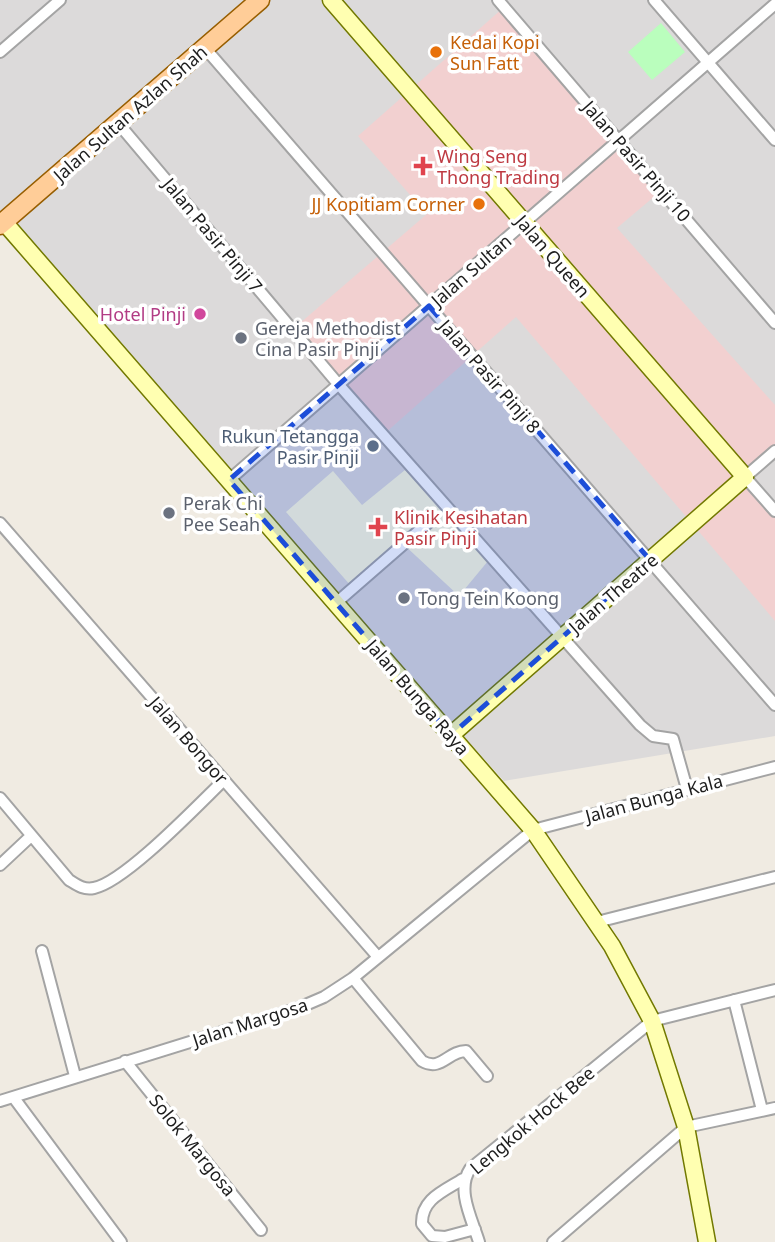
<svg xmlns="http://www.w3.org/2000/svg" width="775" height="1242" font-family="'Noto Sans',sans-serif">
  <rect width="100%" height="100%" fill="#f0ebe2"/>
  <path fill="#dcdada" d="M 0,0 L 775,0 L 775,736 L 504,781 L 0,221 Z"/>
  <path fill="#f2d0d0" d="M 503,8 L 662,190 L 617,228 L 775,405 L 775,451 L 743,477 L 775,513 L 775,621 L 516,317 L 383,435 L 292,330 L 427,214 L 358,136 Z"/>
  <path fill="#fffddc" d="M 405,470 L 488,561 L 459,596 L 402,543 L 351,586 L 286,512 L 333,471 L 362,505 Z"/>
  <path fill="#bafebd" d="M 661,23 L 685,52 L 652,80 L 628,52 Z"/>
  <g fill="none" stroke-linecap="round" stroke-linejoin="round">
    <g stroke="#a4a4a4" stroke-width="14">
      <path id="minor" d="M 498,0 L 775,323
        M 654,0 L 775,140
        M 205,48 L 775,705
        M 0,52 L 60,0
        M 118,123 L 339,385 L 640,725 L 653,736 L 673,739 L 687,789
        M 775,451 L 745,477 L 775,511
        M 229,480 L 775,4
        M 0,523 L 378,957
        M 336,603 L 429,522
        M 0,798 L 69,880 C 77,885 83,890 94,888 C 125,882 198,805 224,780
        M 0,865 L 31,836
        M 597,922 L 775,877
        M 42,951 L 75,1076
        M 353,978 L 422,1061 C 441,1072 448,1051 466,1051 L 487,1076
        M 734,1000 L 762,1110
        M 125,1061 L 261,1230
        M 14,1098 L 121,1242
        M 0,1101 L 296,1009 L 324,997 L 353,978 L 533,830 L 775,767
        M 463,1179 C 444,1191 421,1199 422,1224 L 432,1236 L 445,1237 L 475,1229
        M 479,1242 C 472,1219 456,1190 470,1169 L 652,1021 L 775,990
        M 553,1242 L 686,1127 L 775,1108"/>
    </g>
    <g stroke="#727900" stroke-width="19">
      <path id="secondary" d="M 331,0 L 745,477 L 451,735
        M 4,222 L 533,830 L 612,946 L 652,1021 L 686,1127 L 707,1242"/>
    </g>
    <g stroke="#975e00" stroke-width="21">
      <path id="primary" d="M 0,225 L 260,0"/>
    </g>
    <use href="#minor" stroke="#fff" stroke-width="10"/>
    <use href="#secondary" stroke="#ffffb1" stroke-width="16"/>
    <use href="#primary" stroke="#ffcd98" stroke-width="18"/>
  </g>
  <path fill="#1d4ed8" fill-opacity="0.2" stroke="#1d4ed8" stroke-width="5" stroke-dasharray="14 9" stroke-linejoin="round" d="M 429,306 L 650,560 L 451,735 L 229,480 Z"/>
  <g fill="#e8710a" stroke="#fff" stroke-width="2.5">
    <circle cx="436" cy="52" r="7"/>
    <circle cx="479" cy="204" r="7"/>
  </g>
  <g fill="#e0444e" stroke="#fff" stroke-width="2.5">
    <path d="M419.5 155.5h7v7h7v7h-7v7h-7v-7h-7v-7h7z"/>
    <path d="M374.5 516.5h7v7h7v7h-7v7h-7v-7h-7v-7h7z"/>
  </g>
  <circle fill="#d1479c" stroke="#fff" stroke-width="2.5" cx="200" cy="314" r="7"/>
  <g fill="#6b7280" stroke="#fff" stroke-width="2.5">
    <circle cx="241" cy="338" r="7"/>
    <circle cx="169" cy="513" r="7"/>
    <circle cx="404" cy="598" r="7"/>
  </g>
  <circle fill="#5c6f8a" stroke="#fff" stroke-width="2.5" cx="373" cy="446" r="7"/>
  <g text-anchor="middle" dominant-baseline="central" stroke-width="7" stroke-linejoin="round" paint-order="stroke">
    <g font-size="18" fill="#c56008" stroke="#fff" text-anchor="start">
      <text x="450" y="42">Kedai Kopi<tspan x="450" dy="21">Sun Fatt</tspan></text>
      <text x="465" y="204" text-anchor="end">JJ Kopitiam Corner</text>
    </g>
    <g font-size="18" fill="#1d1d1d" stroke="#fff">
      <text transform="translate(130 113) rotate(-41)">Jalan Sultan Azlan Shah</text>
      <text transform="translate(637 161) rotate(49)">Jalan Pasir Pinji 10</text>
      <text transform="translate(213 235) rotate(50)">Jalan Pasir Pinji 7</text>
      <text transform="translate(553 256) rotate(49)">Jalan Queen</text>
      <text transform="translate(471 270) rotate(-41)">Jalan Sultan</text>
      <text transform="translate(490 376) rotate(49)">Jalan Pasir Pinji 8</text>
      <text transform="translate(613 593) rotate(-41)">Jalan Theatre</text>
      <text transform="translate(418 697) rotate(49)">Jalan Bunga Raya</text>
      <text transform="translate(189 740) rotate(49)">Jalan Bongor</text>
      <text transform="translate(654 798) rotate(-15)">Jalan Bunga Kala</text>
      <text transform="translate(250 1022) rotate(-18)">Jalan Margosa</text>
      <text transform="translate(532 1120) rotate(-40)">Lengkok Hock Bee</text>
      <text transform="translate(193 1145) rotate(51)">Solok Margosa</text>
    </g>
    <g font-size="18" fill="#be3a42" stroke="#fff" text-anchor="start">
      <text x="437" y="156">Wing Seng<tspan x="437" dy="21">Thong Trading</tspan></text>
      <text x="394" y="517">Klinik Kesihatan<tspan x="394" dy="21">Pasir Pinji</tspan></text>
    </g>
    <g font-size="18" fill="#b23c85" stroke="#fff" text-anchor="end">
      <text x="186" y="314">Hotel Pinji</text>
    </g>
    <g font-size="18" fill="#5b616d" stroke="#fff" text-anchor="start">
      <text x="255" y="328">Gereja Methodist<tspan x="255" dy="21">Cina Pasir Pinji</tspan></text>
      <text x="183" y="503">Perak Chi<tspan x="183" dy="21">Pee Seah</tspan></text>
      <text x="418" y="598">Tong Tein Koong</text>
    </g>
    <g font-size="18" fill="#4e5e75" stroke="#fff" text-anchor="end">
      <text x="359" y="436">Rukun Tetangga<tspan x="359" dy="21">Pasir Pinji</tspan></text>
    </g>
  </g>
</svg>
